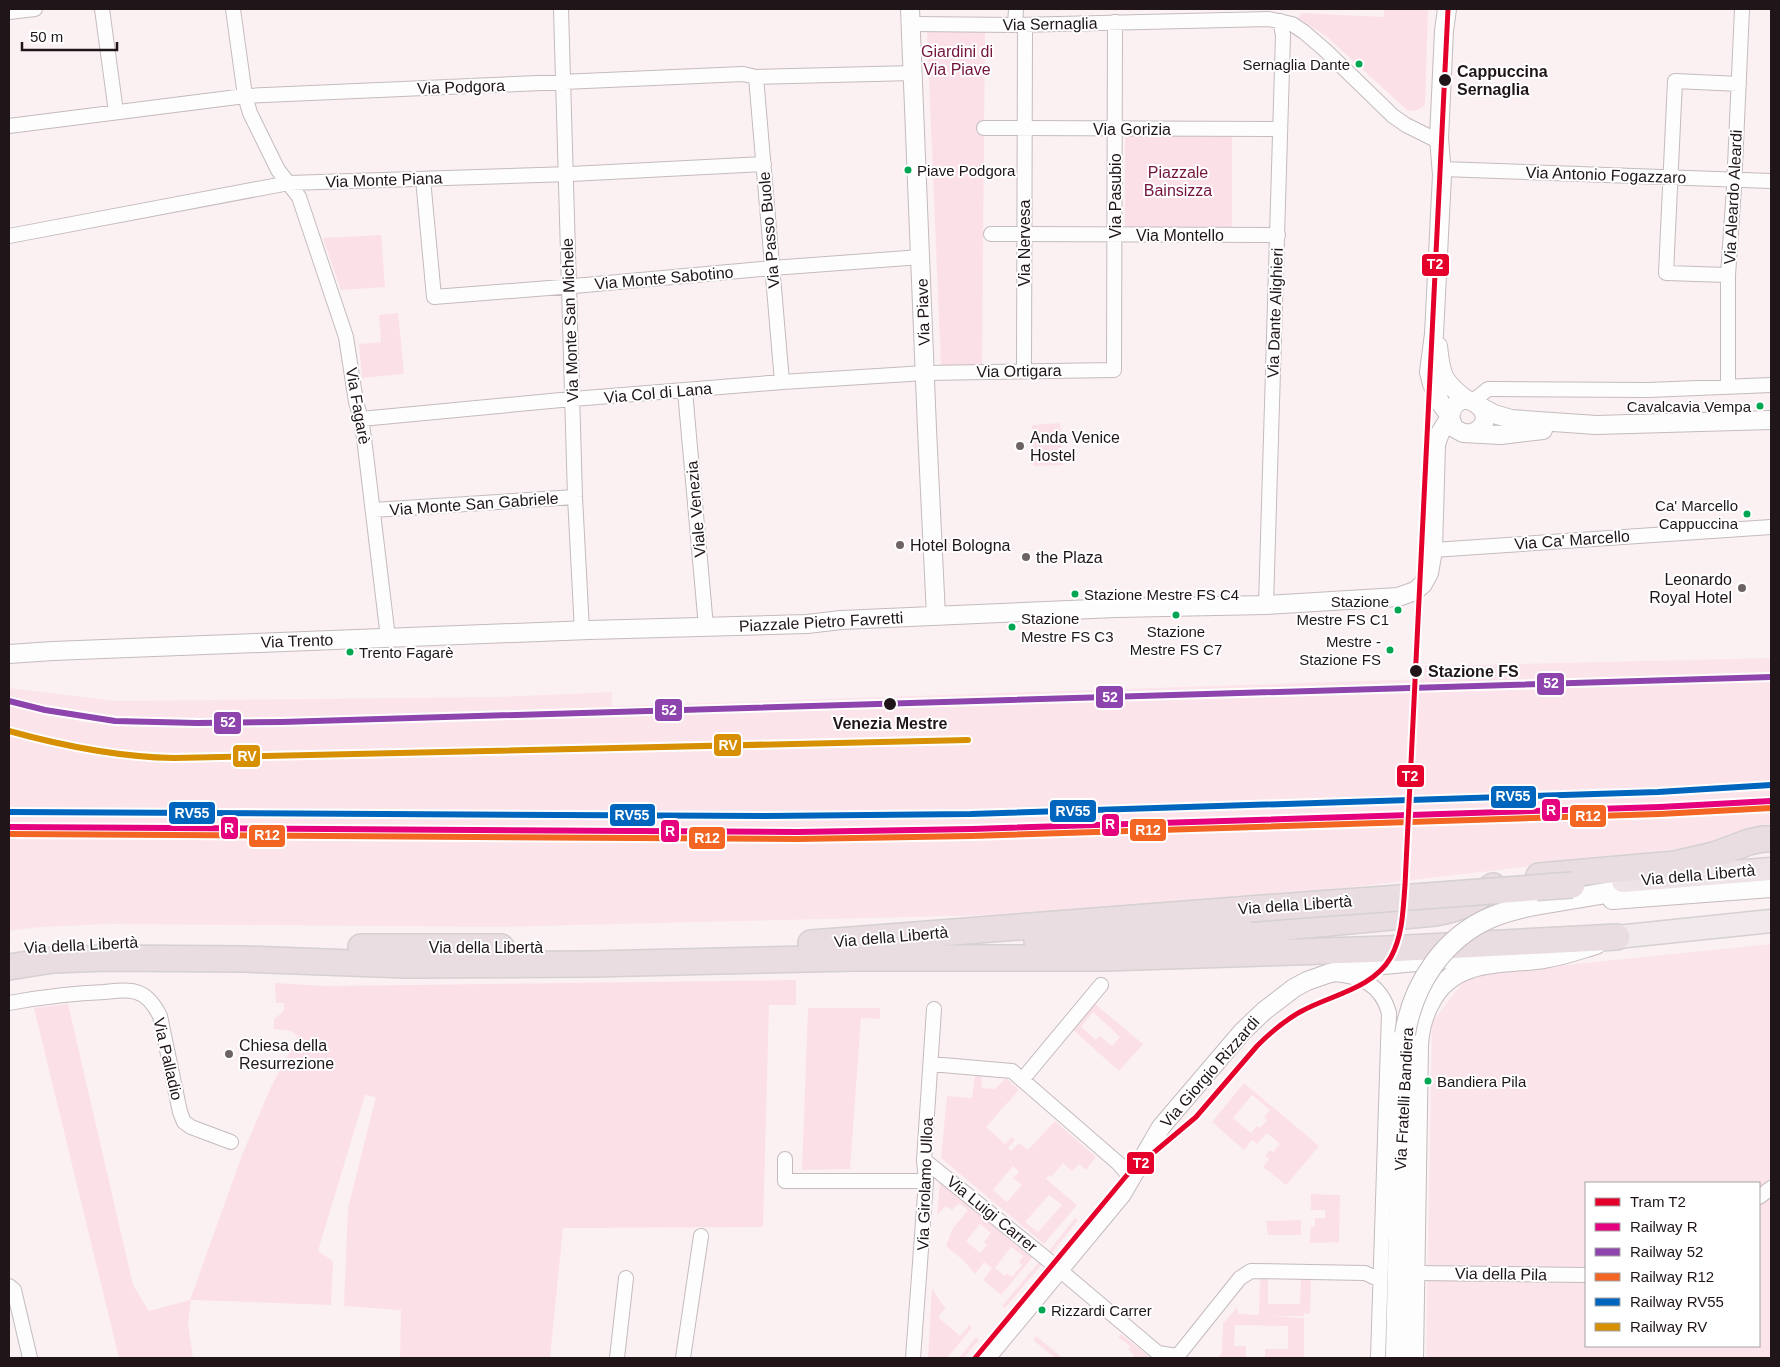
<svg xmlns="http://www.w3.org/2000/svg" width="1780" height="1367" font-family="Arial,sans-serif">
  <rect width="100%" height="100%" fill="#fbf1f3"/>
  <path fill="#fbe5eb" fill-rule="evenodd" d="M 1771,658 L 1771,838 L 1216,903 L 1076,913 L 499,927 L 109,924 L 41,927 L 9,931 L 9,688 L 116,701 L 497,697 L 612,692 L 612,706 L 1424,679 L 1425,666 Z
    M 1771,944 L 1771,1358 L 1426,1358 L 1432,1022 L 1469,975 ZM 1586,1183 L 1759,1183 L 1759,1346 L 1586,1346 Z"/>
  <path fill="#fce0e7" fill-rule="evenodd" d="M 1384,9 L 1428,9 L 1425,105 C 1420,110 1414,112 1407,110 L 1326,36 L 1298,18 L 1301,13 L 1384,17 Z
    M 985,30 L 982,364 L 941,366 L 927,31 Z
    M 1125,135 L 1232,135 L 1232,227 L 1125,227 Z
    M 381,235 L 385,287 L 341,290 L 323,238 Z
    M 398,313 L 404,374 L 362,378 L 359,344 L 381,342 L 379,315 Z
    M 1060,423 L 1063,465 L 1033,466 L 1032,425 Z
    M 796,980 L 796,1005 L 769,1005 L 763,1227 L 563,1228 L 550,1358 L 400,1358 L 401,1310 L 344,1306 L 348,1208 L 376,1097 L 365,1095 L 318,1251 L 333,1261 L 331,1305 L 191,1300 L 188,1323 L 193,1358 L 119,1358 L 34,1008 L 68,1004 L 133,1285 L 149,1311 L 190,1300 L 242,1155 L 271,1087 L 298,1036 L 291,1031 L 274,1029 L 274,1019 L 284,1011 L 284,1003 L 276,1003 L 275,983 L 324,986 Z
    M 1095,1004 L 1143,1044 L 1119,1071 L 1073,1030 ZM 1093,1012 L 1120,1037 L 1112,1046 L 1100,1036 L 1096,1040 L 1081,1027 Z
    M 808,1008 L 880,1008 L 880,1019 L 861,1018 L 850,1169 L 802,1170 Z
    M 975,1076 L 981,1076 L 982,1088 L 995,1089 L 1006,1078 L 1019,1090 L 986,1127 L 1005,1144 L 1012,1137 L 1015,1140 L 1008,1148 L 1011,1151 L 1019,1143 L 1028,1150 L 1055,1121 L 1096,1157 L 1086,1170 L 1079,1164 L 1072,1171 L 1063,1163 L 1051,1177 L 1049,1175 L 1046,1179 L 1077,1205 L 1044,1244 L 941,1158 L 947,1096 L 972,1098 ZM 1013,1166 L 1019,1172 L 1013,1178 L 1022,1185 L 1007,1202 L 993,1190 ZM 1049,1195 L 1062,1205 L 1038,1232 L 1025,1222 Z
    M 1244,1083 L 1319,1146 L 1287,1184 L 1285,1184 L 1263,1167 L 1269,1159 L 1265,1156 L 1270,1150 L 1273,1152 L 1280,1144 L 1267,1133 L 1257,1144 L 1252,1140 L 1244,1150 L 1212,1122 ZM 1252,1095 L 1270,1110 L 1264,1117 L 1267,1120 L 1260,1128 L 1257,1126 L 1251,1133 L 1233,1118 Z
    M 940,1181 L 1032,1258 L 1001,1295 L 983,1280 L 992,1268 L 984,1262 L 975,1274 L 964,1261 L 946,1246 L 953,1228 L 968,1210 L 959,1203 L 952,1210 L 946,1206 L 937,1215 ZM 980,1224 L 991,1233 L 984,1242 L 987,1245 L 980,1253 L 966,1241 ZM 1011,1247 L 1023,1256 L 1019,1262 L 1022,1265 L 1012,1277 L 1007,1273 L 1005,1276 L 995,1268 Z
    M 1311,1194 L 1340,1195 L 1339,1242 L 1310,1243 L 1311,1227 L 1315,1227 L 1315,1218 L 1325,1218 L 1325,1210 L 1311,1210 Z
    M 1075,1218 L 1078,1220 L 1052,1253 L 1049,1251 Z
    M 1301,1220 L 1301,1235 L 1268,1235 L 1266,1221 Z
    M 1039,1262 L 1042,1264 L 1005,1308 L 1002,1306 Z
    M 1260,1278 L 1268,1278 L 1268,1304 L 1300,1304 L 1301,1280 L 1300,1278 L 1311,1278 L 1310,1314 L 1304,1313 L 1304,1316 L 1271,1316 L 1304,1318 L 1304,1358 L 1265,1358 L 1265,1349 L 1288,1349 L 1288,1326 L 1235,1325 L 1234,1346 L 1246,1346 L 1246,1358 L 1218,1358 L 1222,1353 L 1223,1324 L 1237,1307 L 1238,1314 L 1259,1315 Z
    M 932,1288 L 942,1304 L 946,1307 L 938,1317 L 960,1336 L 969,1325 L 972,1328 L 947,1358 L 928,1358 Z
    M 1121,1334 L 1151,1358 L 1131,1358 L 1134,1355 L 1128,1349 L 1130,1346 L 1118,1337 Z
    M 1036,1336 L 1063,1358 L 1053,1358 L 1054,1357 L 1033,1340 Z
    M 976,1337 L 979,1340 L 964,1358 L 959,1358 Z"/>
  <g fill="none" stroke-linecap="round" stroke-linejoin="round">
    <g stroke="#c4bbbd" stroke-width="16">
      <path id="minor" d="M 102,9 L 116,112
        M 233,9 L 245,96 L 250,113 L 278,170 L 299,197 L 346,337 L 356,402 L 361,419 L 364,438 L 388,638
        M 561,9 L 575,497 L 582,631
        M 9,12 L 35,9
        M 912,24 L 1015,25 L 1269,19 L 1292,24 L 1304,32 L 1325,50 L 1393,116 L 1406,125 L 1434,139
        M 1015,25 L 1016,9
        M 756,77 L 782,382
        M 9,126 L 245,96 L 743,74 L 756,77 L 914,73
        M 984,128 L 1280,129
        M 1442,169 L 1771,181
        M 423,179 L 434,297 L 574,286 L 772,268 L 921,257
        M 991,234 L 1278,235
        M 9,236 L 289,183 L 571,174 L 764,164
        M 1728,275 L 1666,273 L 1675,81 L 1739,84
        M 1024,371 L 1025,25
        M 1728,386 L 1728,275 L 1734,188 L 1742,9
        M 685,391 L 706,627
        M 1473,401 L 1488,389 L 1493,389 L 1648,390 L 1771,385
        M 361,419 L 561,400 L 782,382 L 925,373 L 1114,370 L 1115,22
        M 373,510 L 575,497
        M 1433,550 L 1771,527
        M 1266,605 L 1283,35 L 1280,21
        M 1333,974 C 1361,976 1381,984 1389,1013 L 1378,1358
        M 9,1003 C 42,997 72,993 105,992 C 115,991 127,989 136,992 C 148,995 155,1006 160,1016 L 180,1112 L 184,1122 L 191,1127 L 231,1142
        M 931,1064 L 1012,1071 L 1118,1163 L 1126,1172 L 1129,1183
        M 1022,1080 L 1101,985
        M 785,1159 L 785,1181 L 926,1181
        M 924,1160 L 1043,1256 L 1158,1353 L 1177,1356
        M 1759,1197 L 1771,1188
        M 1415,1273 L 1586,1275
        M 9,1286 L 14,1290 L 30,1358
        M 617,1358 L 626,1278
        M 683,1358 L 701,1236
        M 913,1358 L 926,1181 L 924,1160 L 934,1009
        M 1176,1358 L 1240,1278 L 1251,1271 L 1365,1273 L 1380,1280"/>
    </g>
    <g stroke="#c4bbbd" stroke-width="20">
      <path id="tertiary" d="M 910,9 L 927,429 L 936,616
        M 1447,9 L 1444,31 L 1439,138 L 1442,175 L 1434,334 L 1429,372 L 1432,384 L 1441,404 L 1450,416
        M 1438,346 C 1441,376 1443,382 1467,400
        M 1481,407 L 1494,414 L 1511,419 L 1596,425 L 1771,420
        M 1472,433 C 1508,418 1457,377 1450,417 L 1454,428 L 1463,433 L 1501,435 L 1543,430
        M 9,654 L 53,651 L 589,630 L 807,624 L 841,620 L 1116,608 L 1266,605 L 1398,597 L 1415,591 L 1423,584 L 1429,573 L 1433,550 L 1436,444 L 1440,433 L 1450,417
        M 1612,900 L 1771,888
        M 986,1358 L 1122,1194 L 1161,1127 L 1242,1032 L 1264,1011 L 1294,988 L 1307,981 L 1327,974 L 1349,968 L 1495,955"/>
    </g>
    <g stroke="#c4bbbd" stroke-width="22">
      <path id="secondary" d="M 1529,906 L 1642,887
        M 1396,1358 L 1402,1088 L 1405,1034
        M 1413,1358 L 1418,1045 C 1419,1028 1423,1013 1432,998 C 1457,957 1502,964 1544,958 C 1562,955 1579,949 1596,944"/>
    </g>
    <g stroke="#d5d0d2" stroke-width="25">
      <path id="primary" d="M 1617,937 L 1771,921"/>
    </g>
    <g stroke="#d5d0d2" stroke-width="25">
      <path id="trunk" d="M 1623,881 L 1771,869"/>
    </g>
    <g stroke="#d5d0d2" stroke-width="28">
      <path id="motorway" d="M 1539,876 L 1675,864 L 1714,855 L 1749,842 L 1763,839 L 1771,839
        M 1037,941 L 1156,939 L 1435,913 C 1462,908 1472,903 1493,886
        M 811,943 L 1250,909
        M 361,947 L 501,947
        M 9,967 L 53,960 L 107,958 L 244,959 L 406,965 L 592,964 L 854,958 L 1105,958 L 1388,949 L 1617,937"/>
    </g>
    <use href="#minor" stroke="#fefdfd" stroke-width="14"/>
    <use href="#tertiary" stroke="#fefdfd" stroke-width="18"/>
    <use href="#secondary" stroke="#fefdfd" stroke-width="20"/>
    <use href="#primary" stroke="#f2e9ec" stroke-width="22"/>
    <use href="#trunk" stroke="#eee3e6" stroke-width="22"/>
    <use href="#motorway" stroke="#e9dde1" stroke-width="25"/>
    <path stroke="#d9d6d7" stroke-width="1" d="M 1428,271 L 1437,254"/>
    <g stroke="#c4bbbd" stroke-width="22" stroke-linecap="butt">
      <path id="secondary-bridge" d="M 1405,1034 C 1413,984 1444,937 1492,917 C 1504,912 1517,909 1529,906"/>
    </g>
    <g stroke="#d5d0d2" stroke-width="28" stroke-linecap="butt">
      <path id="motorway-bridge" d="M 1250,909 L 1572,885"/>
    </g>
    <use href="#secondary-bridge" stroke="#fefdfd" stroke-width="20"/>
    <use href="#motorway-bridge" stroke="#e9dde1" stroke-width="25"/>
    <g stroke="#fff" stroke-width="10">
      <path id="rail-1" d="M 9,827 L 798,832 L 972,829 L 1660,807 L 1771,801"/>
    </g>
    <g stroke="#fff" stroke-width="10">
      <path id="rail-2" d="M 9,701 L 45,710 L 115,721 L 197,723 L 282,722 L 1771,677"/>
    </g>
    <g stroke="#fff" stroke-width="10">
      <path id="rail-3" d="M 9,834 L 798,839 L 972,836 L 1660,814 L 1771,808"/>
    </g>
    <g stroke="#fff" stroke-width="10">
      <path id="rail-4" d="M 9,812 L 765,816 L 971,814 L 1658,792 L 1771,785"/>
    </g>
    <g stroke="#fff" stroke-width="10">
      <path id="rail-5" d="M 9,731 C 63,746 118,757 174,758 L 968,740"/>
    </g>
    <use href="#rail-1" stroke="#e5007d" stroke-width="6"/>
    <use href="#rail-2" stroke="#8e44ad" stroke-width="6"/>
    <use href="#rail-3" stroke="#f26522" stroke-width="6"/>
    <use href="#rail-4" stroke="#0065bd" stroke-width="6"/>
    <use href="#rail-5" stroke="#d79004" stroke-width="6"/>
    <g stroke="#fff" stroke-width="9">
      <path id="tram-1" d="M 975,1358 L 1127,1175 L 1196,1117 L 1257,1046 C 1270,1033 1284,1021 1300,1012 C 1330,995 1373,989 1391,957 C 1403,935 1403,909 1405,885 L 1448,9"/>
    </g>
    <use href="#tram-1" stroke="#e4002b" stroke-width="5"/>
  </g>
  <g fill="#00a651" stroke="#fff" stroke-width="2">
    <circle cx="1359" cy="64" r="4.5"/>
    <circle cx="908" cy="170" r="4.5"/>
    <circle cx="1760" cy="406" r="4.5"/>
    <circle cx="1747" cy="514" r="4.5"/>
    <circle cx="1075" cy="594" r="4.5"/>
    <circle cx="1398" cy="610" r="4.5"/>
    <circle cx="1176" cy="615" r="4.5"/>
    <circle cx="1012" cy="627" r="4.5"/>
    <circle cx="1390" cy="650" r="4.5"/>
    <circle cx="350" cy="652" r="4.5"/>
    <circle cx="1428" cy="1081" r="4.5"/>
    <circle cx="1042" cy="1310" r="4.5"/>
  </g>
  <g fill="#201619" stroke="#fff" stroke-width="2">
    <circle cx="1445" cy="80" r="7"/>
    <circle cx="1416" cy="671" r="7"/>
    <circle cx="890" cy="704" r="7"/>
  </g>
  <g fill="#6d6365" stroke="#fff" stroke-width="2">
    <circle cx="1020" cy="446" r="5"/>
    <circle cx="900" cy="545" r="5"/>
    <circle cx="1026" cy="557" r="5"/>
    <circle cx="1742" cy="588" r="5"/>
    <circle cx="229" cy="1054" r="5"/>
  </g>
  <g text-anchor="middle" dominant-baseline="central" stroke-width="4" stroke-linejoin="round" paint-order="stroke">
    <g font-size="15" fill="#201619" stroke="#fff" text-anchor="start">
      <text x="1350" y="64" text-anchor="end">Sernaglia Dante</text>
      <text x="917" y="170">Piave Podgora</text>
      <text x="1751" y="406" text-anchor="end">Cavalcavia Vempa</text>
      <text x="1738" y="505" text-anchor="end">Ca' Marcello<tspan x="1738" dy="18">Cappuccina</tspan></text>
      <text x="1084" y="594">Stazione Mestre FS C4</text>
      <text x="1389" y="601" text-anchor="end">Stazione<tspan x="1389" dy="18">Mestre FS C1</tspan></text>
      <text x="1021" y="618">Stazione<tspan x="1021" dy="18">Mestre FS C3</tspan></text>
      <text x="1176" y="631" text-anchor="middle">Stazione<tspan x="1176" dy="18">Mestre FS C7</tspan></text>
      <text x="1381" y="641" text-anchor="end">Mestre -<tspan x="1381" dy="18">Stazione FS</tspan></text>
      <text x="359" y="652">Trento Fagarè</text>
      <text x="1437" y="1081">Bandiera Pila</text>
      <text x="1051" y="1310">Rizzardi Carrer</text>
    </g>
    <g font-size="16" fill="#201619" stroke="#fff">
      <text transform="translate(1050 24) rotate(-1)">Via Sernaglia</text>
      <text transform="translate(461 87) rotate(-2)">Via Podgora</text>
      <text x="1132" y="129">Via Gorizia</text>
      <text transform="translate(1606 175) rotate(2)">Via Antonio Fogazzaro</text>
      <text transform="translate(384 180) rotate(-2)">Via Monte Piana</text>
      <text transform="translate(1115 196) rotate(-90)">Via Pasubio</text>
      <text transform="translate(1733 197) rotate(-87)">Via Aleardo Aleardi</text>
      <text transform="translate(769 230) rotate(-95)">Via Passo Buole</text>
      <text x="1180" y="235">Via Montello</text>
      <text transform="translate(1024 243) rotate(-90)">Via Nervesa</text>
      <text transform="translate(664 278) rotate(-5)">Via Monte Sabotino</text>
      <text transform="translate(923 312) rotate(-92)">Via Piave</text>
      <text transform="translate(1275 313) rotate(-88)">Via Dante Alighieri</text>
      <text transform="translate(570 320) rotate(-92)">Via Monte San Michele</text>
      <text transform="translate(1019 371) rotate(-1)">Via Ortigara</text>
      <text transform="translate(658 393) rotate(-5)">Via Col di Lana</text>
      <text transform="translate(358 406) rotate(80)">Via Fagarè</text>
      <text transform="translate(474 504) rotate(-4)">Via Monte San Gabriele</text>
      <text transform="translate(696 509) rotate(-95)">Viale Venezia</text>
      <text transform="translate(1572 540) rotate(-4)">Via Ca' Marcello</text>
      <text transform="translate(821 622) rotate(-3)">Piazzale Pietro Favretti</text>
      <text transform="translate(297 641) rotate(-2)">Via Trento</text>
      <text transform="translate(1698 875) rotate(-5)">Via della Libertà</text>
      <text transform="translate(1295 905) rotate(-4)">Via della Libertà</text>
      <text transform="translate(891 937) rotate(-5)">Via della Libertà</text>
      <text transform="translate(81 945) rotate(-3)">Via della Libertà</text>
      <text x="486" y="947">Via della Libertà</text>
      <text transform="translate(168 1059) rotate(77)">Via Palladio</text>
      <text transform="translate(1210 1072) rotate(-49)">Via Giorgio Rizzardi</text>
      <text transform="translate(1404 1099) rotate(-87)">Via Fratelli Bandiera</text>
      <text transform="translate(925 1184) rotate(-88)">Via Girolamo Ulloa</text>
      <text transform="translate(992 1214) rotate(39)">Via Luigi Carrer</text>
      <text transform="translate(1501 1274) rotate(1)">Via della Pila</text>
    </g>
    <g font-size="16" fill="#74143d" stroke="#fff">
      <text x="957" y="51">Giardini di<tspan x="957" dy="18">Via Piave</tspan></text>
      <text x="1178" y="172">Piazzale<tspan x="1178" dy="18">Bainsizza</tspan></text>
    </g>
    <g font-size="16" font-weight="bold" fill="#201619" stroke="#fff" text-anchor="start">
      <text x="1457" y="71">Cappuccina<tspan x="1457" dy="18">Sernaglia</tspan></text>
      <text x="1428" y="671">Stazione FS</text>
      <text x="890" y="723" text-anchor="middle">Venezia Mestre</text>
    </g>
    <g font-size="16" fill="#201619" stroke="#fff" text-anchor="start">
      <text x="1030" y="437">Anda Venice<tspan x="1030" dy="18">Hostel</tspan></text>
      <text x="910" y="545">Hotel Bologna</text>
      <text x="1036" y="557">the Plaza</text>
      <text x="1732" y="579" text-anchor="end">Leonardo<tspan x="1732" dy="18">Royal Hotel</tspan></text>
      <text x="239" y="1045">Chiesa della<tspan x="239" dy="18">Resurrezione</tspan></text>
    </g>
  </g>
  <g stroke="#fff" stroke-width="2">
    <rect x="1421" y="253" width="29" height="24" rx="5" fill="#e4002b"/>
    <rect x="1536" y="672" width="29" height="24" rx="5" fill="#8e44ad"/>
    <rect x="1095" y="685" width="29" height="24" rx="5" fill="#8e44ad"/>
    <rect x="654" y="698" width="29" height="24" rx="5" fill="#8e44ad"/>
    <rect x="213" y="711" width="29" height="24" rx="5" fill="#8e44ad"/>
    <rect x="713" y="733" width="29" height="24" rx="5" fill="#d79004"/>
    <rect x="232" y="744" width="29" height="24" rx="5" fill="#d79004"/>
    <rect x="1396" y="764" width="29" height="24" rx="5" fill="#e4002b"/>
    <rect x="1490" y="785" width="47" height="24" rx="5" fill="#0065bd"/>
    <rect x="1541" y="798" width="20" height="24" rx="5" fill="#e5007d"/>
    <rect x="1049" y="799" width="48" height="24" rx="5" fill="#0065bd"/>
    <rect x="168" y="801" width="48" height="24" rx="5" fill="#0065bd"/>
    <rect x="609" y="803" width="47" height="24" rx="5" fill="#0065bd"/>
    <rect x="1569" y="804" width="38" height="24" rx="5" fill="#f26522"/>
    <rect x="1101" y="813" width="19" height="24" rx="5" fill="#e5007d"/>
    <rect x="220" y="816" width="19" height="24" rx="5" fill="#e5007d"/>
    <rect x="1129" y="818" width="38" height="24" rx="5" fill="#f26522"/>
    <rect x="660" y="819" width="20" height="24" rx="5" fill="#e5007d"/>
    <rect x="248" y="824" width="38" height="24" rx="5" fill="#f26522"/>
    <rect x="688" y="826" width="38" height="24" rx="5" fill="#f26522"/>
    <rect x="1126" y="1151" width="29" height="24" rx="5" fill="#e4002b"/>
  </g>
  <g font-size="14" text-anchor="middle" font-weight="bold" fill="#fff">
    <text x="1435" y="269">T2</text>
    <text x="1551" y="688">52</text>
    <text x="1110" y="702">52</text>
    <text x="669" y="715">52</text>
    <text x="228" y="727">52</text>
    <text x="728" y="750">RV</text>
    <text x="247" y="761">RV</text>
    <text x="1410" y="781">T2</text>
    <text x="1513" y="801">RV55</text>
    <text x="1551" y="815">R</text>
    <text x="1073" y="816">RV55</text>
    <text x="192" y="818">RV55</text>
    <text x="632" y="820">RV55</text>
    <text x="1588" y="821">R12</text>
    <text x="1110" y="829">R</text>
    <text x="229" y="833">R</text>
    <text x="1148" y="835">R12</text>
    <text x="670" y="836">R</text>
    <text x="267" y="840">R12</text>
    <text x="707" y="843">R12</text>
    <text x="1141" y="1168">T2</text>
  </g>
  <rect width="1780" height="1367" fill="none" stroke="#201619" stroke-width="20"/>
  <rect x="1585" y="1182" width="175" height="165" fill="#ffffff" stroke="#a6a2a3"/>
  <rect x="1595" y="1198" width="25" height="8" fill="#e4002b" stroke="#a6a2a3"/>
  <text x="1630" y="1207" font-size="15" fill="#201619">Tram T2</text>
  <rect x="1595" y="1223" width="25" height="8" fill="#e5007d" stroke="#a6a2a3"/>
  <text x="1630" y="1232" font-size="15" fill="#201619">Railway R</text>
  <rect x="1595" y="1248" width="25" height="8" fill="#8e44ad" stroke="#a6a2a3"/>
  <text x="1630" y="1257" font-size="15" fill="#201619">Railway 52</text>
  <rect x="1595" y="1273" width="25" height="8" fill="#f26522" stroke="#a6a2a3"/>
  <text x="1630" y="1282" font-size="15" fill="#201619">Railway R12</text>
  <rect x="1595" y="1298" width="25" height="8" fill="#0065bd" stroke="#a6a2a3"/>
  <text x="1630" y="1307" font-size="15" fill="#201619">Railway RV55</text>
  <rect x="1595" y="1323" width="25" height="8" fill="#d79004" stroke="#a6a2a3"/>
  <text x="1630" y="1332" font-size="15" fill="#201619">Railway RV</text>
  <path d="M22 42v8h95v-8" fill="none" stroke="#201619" stroke-width="2.5"/>
  <text x="30" y="42" font-size="15" fill="#201619" stroke="#ffffff" stroke-width="4" paint-order="stroke">50 m</text>
</svg>
